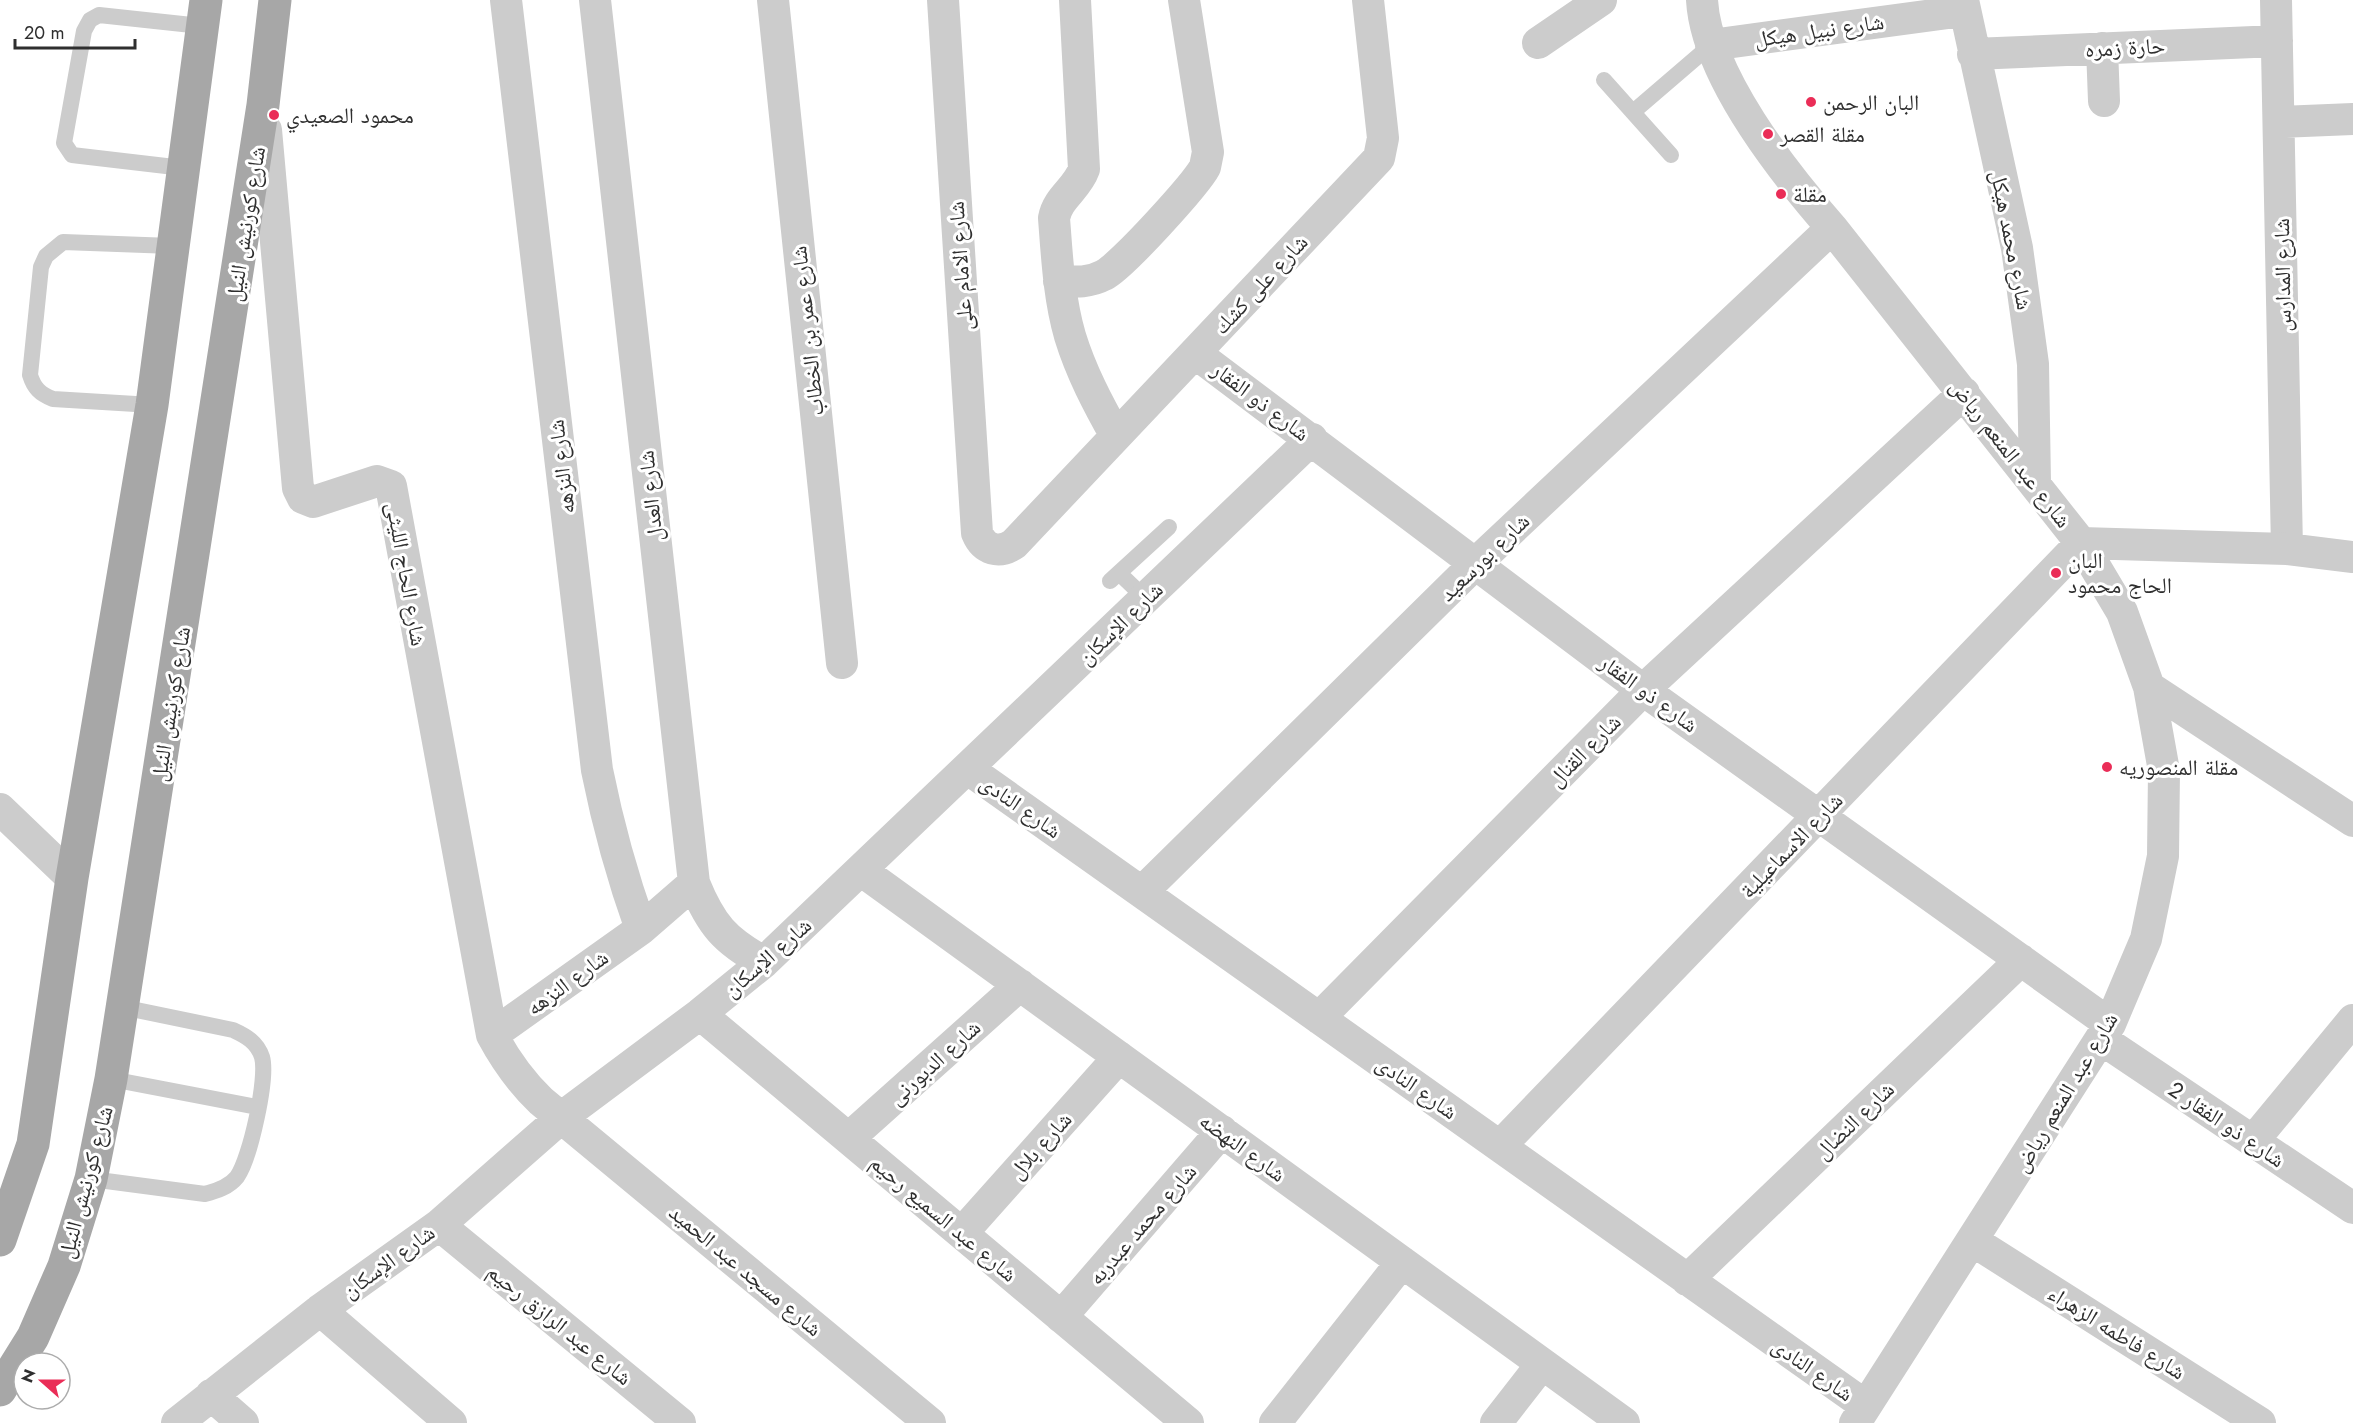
<svg xmlns="http://www.w3.org/2000/svg" width="2353" height="1423" font-family="Jost,'Noto Naskh Arabic',sans-serif">
  <rect width="100%" height="100%" fill="#fff"/>
  <g fill="none" stroke-linecap="round" stroke-linejoin="round">
    <path stroke="#ccc" stroke-width="16" d="M 1604,80 L 1671,155
      M 1633,112 L 1711,45
      M 183,168 L 72,155 L 64,143 L 84,31 L 90,20 L 99,15 L 201,26
      M 152,405 L 53,399 C 40,394 34,388 30,375 L 41,267 L 46,256 L 63,242 L 172,246
      M 1119,573 L 1146,599
      M 1110,581 L 1169,527
      M 111,1079 L 257,1107
      M 91,1179 L 205,1194 C 217,1191 229,1187 237,1177 C 250,1159 268,1078 262,1057 C 257,1042 246,1036 233,1030 L 122,1007"/>
    <path stroke="#ccc" stroke-width="32" d="M 506,0 L 597,770 C 608,825 622,876 641,929
      M 595,0 L 694,883 C 711,925 725,941 764,962
      M 773,0 L 842,663
      M 943,0 L 977,533 C 984,550 999,554 1014,544 L 1379,158 L 1383,138 L 1368,0
      M 1075,0 L 1084,169 C 1077,189 1058,197 1054,218 C 1057,257 1059,298 1070,336 C 1081,372 1098,404 1116,436
      M 1702,0 C 1706,75 1784,173 1832,228 L 2081,543 L 2122,612 L 2149,687 L 2164,771 L 2163,856 L 2146,939 L 2110,1024 L 1855,1423
      M 1963,0 L 2017,248 L 2033,364 L 2035,483
      M 2276,0 L 2287,549
      M 1538,43 L 1601,0
      M 1711,45 L 1963,11
      M 2102,48 L 2104,101
      M 1973,54 L 2277,41
      M 2279,122 L 2353,119
      M 266,130 L 298,488 L 303,498 L 313,502 L 377,481 L 391,486 L 492,1035 C 506,1061 520,1081 541,1101 L 930,1423
      M 1059,281 C 1076,282 1089,283 1104,275 C 1121,267 1196,184 1205,167 L 1208,152 L 1184,0
      M 1195,353 L 1643,690 L 2110,1024
      M 2149,687 L 2353,821
      M 968,769 L 1866,1406
      M 0,809 L 72,878
      M 862,871 L 1624,1423
      M 1142,892 L 1476,563 L 1832,228
      M 700,1014 L 1188,1423
      M 1319,1018 L 1643,690 L 1964,393
      M 492,1035 L 641,929 L 694,883
      M 2101,1039 L 2353,1208
      M 849,1138 L 1020,985
      M 2253,1141 L 2353,1020
      M 1500,1146 L 2081,543 L 2287,549 L 2353,557
      M 439,1225 L 680,1423
      M 962,1233 L 1119,1057
      M 1973,1241 L 2260,1423
      M 1687,1280 L 2021,960
      M 320,1310 L 451,1423
      M 1061,1317 L 1222,1131
      M 211,1395 L 243,1423
      M 177,1423 L 320,1310 L 439,1225 L 562,1117 L 700,1014 L 764,962 L 1312,439
      M 1275,1423 L 1402,1262
      M 1496,1423 L 1542,1364"/>
    <path stroke="#a7a7a7" stroke-width="33" d="M 0,1240 L 33,1144 L 72,878 L 152,405 L 206,0
      M 0,1390 L 33,1337 L 64,1266 L 91,1179 L 111,1079 L 263,105 L 275,0"/>
  </g>
  <g fill="#ea2d57" stroke="#fff" stroke-width="2">
    <circle cx="1811" cy="102" r="6"/>
    <circle cx="274" cy="115" r="6"/>
    <circle cx="1768" cy="134" r="6"/>
    <circle cx="1781" cy="194" r="6"/>
    <circle cx="2056" cy="573" r="6"/>
    <circle cx="2107" cy="767" r="6"/>
  </g>
  <g text-anchor="middle" dominant-baseline="central" stroke-width="6" stroke-linejoin="round" paint-order="stroke">
    <g font-size="22" fill="#2f2f2f" stroke="#fff">
      <text transform="translate(1819 30) rotate(-8)">شارع نبيل هيكل</text>
      <text transform="translate(2125 47) rotate(-3)">حارة زمره</text>
      <text transform="translate(245 224) rotate(-81)">شارع كورنيش النيل</text>
      <text transform="translate(2012 240) rotate(79)">شارع محمد هيكل</text>
      <text transform="translate(960 266) rotate(-94)">شارع الامام على</text>
      <text transform="translate(2282 275) rotate(-91)">شارع المدارس</text>
      <text transform="translate(1260 284) rotate(-47)">شارع على كشك</text>
      <text transform="translate(807 331) rotate(-96)">شارع عمر بن الخطاب</text>
      <text transform="translate(1261 401) rotate(37)">شارع ذو الفقار</text>
      <text transform="translate(2011 453) rotate(52)">شارع عبد المنعم رياض</text>
      <text transform="translate(561 467) rotate(-97)">شارع النزهه</text>
      <text transform="translate(650 496) rotate(-96)">شارع العدل</text>
      <text transform="translate(1484 557) rotate(-44)">شارع بورسعيد</text>
      <text transform="translate(407 574) rotate(80)">شارع الحاج الليثى</text>
      <text transform="translate(1120 623) rotate(-44)">شارع الإسكان</text>
      <text transform="translate(1649 693) rotate(36)">شارع ذو الفقار</text>
      <text transform="translate(170 704) rotate(-81)">شارع كورنيش النيل</text>
      <text transform="translate(1584 750) rotate(-45)">شارع القنال</text>
      <text transform="translate(1021 806) rotate(35)">شارع النادى</text>
      <text transform="translate(1791 845) rotate(-46)">شارع الاسماعيلية</text>
      <text transform="translate(767 957) rotate(-41)">شارع الإسكان</text>
      <text transform="translate(567 982) rotate(-36)">شارع النزهه</text>
      <text transform="translate(934 1062) rotate(-42)">شارع الدبورنى</text>
      <text transform="translate(1417 1087) rotate(35)">شارع النادى</text>
      <text transform="translate(2065 1092) rotate(-59)">شارع عبد المنعم رياض</text>
      <text transform="translate(1854 1120) rotate(-44)">شارع النضال</text>
      <text transform="translate(2227 1124) rotate(34)">شارع ذو الفقار 2</text>
      <text transform="translate(1040 1145) rotate(-48)">شارع بلال</text>
      <text transform="translate(1243 1147) rotate(36)">شارع النهضه</text>
      <text transform="translate(85 1182) rotate(-75)">شارع كورنيش النيل</text>
      <text transform="translate(944 1218) rotate(40)">شارع عبد السميع رحيم</text>
      <text transform="translate(1142 1224) rotate(-49)">شارع محمد عبدربه</text>
      <text transform="translate(388 1261) rotate(-36)">شارع الإسكان</text>
      <text transform="translate(746 1270) rotate(40)">شارع مسجد عبد الحميد</text>
      <text transform="translate(560 1324) rotate(39)">شارع عبد الرازق رحيم</text>
      <text transform="translate(2117 1332) rotate(32)">شارع فاطمه الزهراء</text>
      <text transform="translate(1813 1369) rotate(35)">شارع النادى</text>
    </g>
    <g font-size="22" fill="#2f2f2f" stroke="#fff" text-anchor="start">
      <text x="1823" y="102">البان الرحمن</text>
      <text x="286" y="115">محمود الصعيدي</text>
      <text x="1780" y="134">مقلة القصر</text>
      <text x="1793" y="194">مقلة</text>
      <text x="2068" y="560">البان<tspan x="2068" dy="25">الحاج محمود</tspan></text>
      <text x="2119" y="767">مقلة المنصوريه</text>
    </g>
  </g>
  <g transform="translate(42 1381) rotate(291)"><circle r="28" fill="#ffffff" stroke="#acacac" stroke-width="1.5"/>
  <path d="M0-4.5L10 22L0 15L-10 22Z" fill="#ea2d57"/>
  <text y="-9" font-size="16" font-weight="bold" text-anchor="middle" fill="#2f2f2f">N</text>
  </g>
  <path d="M15 39v9h120v-9" fill="none" stroke="#2f2f2f" stroke-width="3"/>
  <text x="24" y="39" font-size="18" fill="#2f2f2f" stroke="#ffffff" stroke-width="4.5" paint-order="stroke">20 m</text>
</svg>
